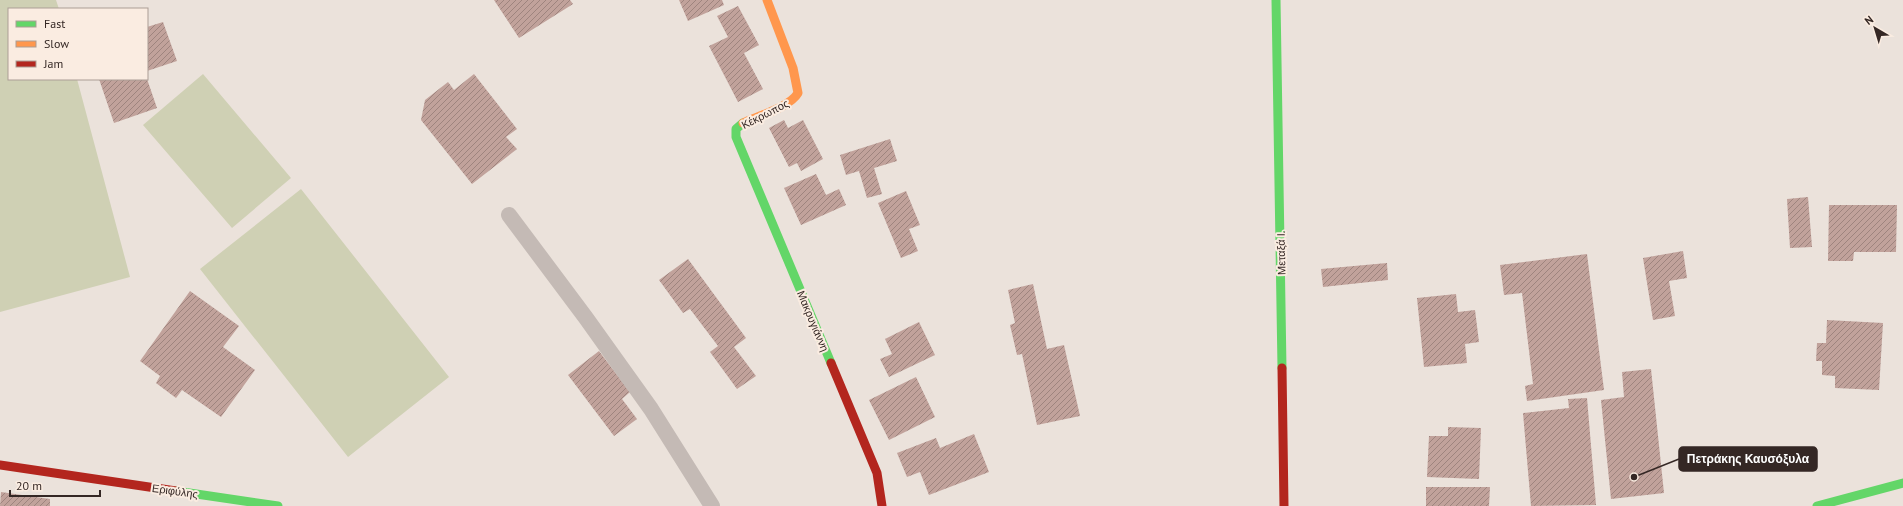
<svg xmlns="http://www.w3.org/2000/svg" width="1903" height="506" font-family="'PT Sans',sans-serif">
  <defs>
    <pattern id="building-hatch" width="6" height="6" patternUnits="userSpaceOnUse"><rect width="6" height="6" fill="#c1a29b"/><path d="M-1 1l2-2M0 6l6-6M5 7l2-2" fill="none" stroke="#9e847e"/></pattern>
  </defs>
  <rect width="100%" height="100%" fill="#ebe2db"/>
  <path fill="#cfd0b4" d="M 0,0 L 56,0 L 59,9 L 9,9 L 9,79 L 77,79 L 130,277 L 0,312 Z
    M 203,74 L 291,178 L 232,228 L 143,125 Z
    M 301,189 L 449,377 L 348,457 L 200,269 Z"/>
  <path fill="url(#building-hatch)" d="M 494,0 L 570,0 L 573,4 L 519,38 Z
    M 679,0 L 722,0 L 724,5 L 688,21 Z
    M 738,6 L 759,45 L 744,53 L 763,89 L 738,102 L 709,46 L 728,37 L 717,16 Z
    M 163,22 L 177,61 L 147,71 L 147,27 Z
    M 474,74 L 517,129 L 506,137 L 517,149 L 472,184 L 421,120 L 425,100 L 448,82 L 454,90 Z
    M 99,79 L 147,79 L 157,108 L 114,123 Z
    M 784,120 L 788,128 L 803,120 L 823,159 L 801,171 L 797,163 L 789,167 L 769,128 Z
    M 890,139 L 897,161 L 874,168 L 882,194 L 867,198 L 859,171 L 846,175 L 840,155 Z
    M 816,174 L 826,195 L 839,189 L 846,205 L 801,225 L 784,188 Z
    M 906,191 L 920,225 L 909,229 L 918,251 L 901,258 L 878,203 Z
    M 1808,197 L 1812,247 L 1790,248 L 1787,199 Z
    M 1829,205 L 1897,205 L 1896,252 L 1854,252 L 1853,261 L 1828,261 Z
    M 1683,251 L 1687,278 L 1669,281 L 1675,316 L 1653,320 L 1643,258 Z
    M 1587,254 L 1604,390 L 1527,401 L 1525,386 L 1533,384 L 1522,293 L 1504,295 L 1500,265 Z
    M 688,259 L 746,338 L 734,347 L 756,376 L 737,389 L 710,352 L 718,346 L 690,309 L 683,313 L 659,280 Z
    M 1387,263 L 1388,280 L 1323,287 L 1321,269 Z
    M 1033,284 L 1047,349 L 1064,345 L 1080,416 L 1037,425 L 1022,354 L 1017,355 L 1010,325 L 1015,323 L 1008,290 Z
    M 190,291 L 239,326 L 223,347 L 255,370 L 221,417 L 182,390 L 176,398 L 156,383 L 160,376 L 140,361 Z
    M 1456,294 L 1458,312 L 1475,310 L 1479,342 L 1465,344 L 1467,363 L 1424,367 L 1417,298 Z
    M 1827,320 L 1883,323 L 1879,390 L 1835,388 L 1835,376 L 1822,375 L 1822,361 L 1816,361 L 1817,343 L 1826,343 Z
    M 919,322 L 935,355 L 889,377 L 880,359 L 892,354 L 885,339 Z
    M 599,351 L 630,392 L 622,399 L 637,419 L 614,436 L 568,375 Z
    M 1651,369 L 1664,493 L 1611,499 L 1601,400 L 1624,397 L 1622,372 Z
    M 916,377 L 935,417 L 889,440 L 869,400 Z
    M 1587,398 L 1596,505 L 1531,506 L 1523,413 L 1569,408 L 1568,399 Z
    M 1448,427 L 1481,428 L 1479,479 L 1427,477 L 1429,436 L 1448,436 Z
    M 974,434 L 989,472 L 929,495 L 920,472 L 907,477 L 897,453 L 936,438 L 940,448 Z
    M 1426,487 L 1490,487 L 1489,506 L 1426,506 Z
    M 1,492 L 50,499 L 50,506 L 0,506 Z"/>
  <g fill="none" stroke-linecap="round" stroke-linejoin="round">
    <path stroke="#c4bab5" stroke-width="16" d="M 509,215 L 586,318 L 651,409 L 712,506"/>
    <path stroke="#63d668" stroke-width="9" d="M 1276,0 L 1282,368
      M 743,123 L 736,129 L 736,137 L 831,363
      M 176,491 L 278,506
      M 1817,506 L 1903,483"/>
    <path stroke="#ff974d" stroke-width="9" d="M 743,123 C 758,116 790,107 798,93 L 793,68 L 767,0"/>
    <path stroke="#b3261e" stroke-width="9" d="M 831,363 L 877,473 L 882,506
      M 1282,368 L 1284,506
      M 0,465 L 176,491"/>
  </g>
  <g text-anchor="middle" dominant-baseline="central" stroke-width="4" stroke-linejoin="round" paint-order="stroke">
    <g font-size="11" fill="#342724" stroke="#faece1">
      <text transform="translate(765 114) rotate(-27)">Κέκρωπος</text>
      <text transform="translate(1281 253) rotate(-91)">Μεταξά Ι.</text>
      <text transform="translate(813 321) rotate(67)">Μακρυγιάννη</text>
      <text transform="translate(175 491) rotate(8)">Εριφύλης</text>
    </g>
  </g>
  <path fill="none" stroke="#342724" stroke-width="1.5" d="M1634 477L1679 459"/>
  <circle fill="#342724" stroke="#faece1" stroke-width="1.5" cx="1634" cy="477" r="4"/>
  <rect fill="#342724" stroke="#342724" stroke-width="1.5" x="1679" y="447" width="138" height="24" rx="4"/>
  <g font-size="12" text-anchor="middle" font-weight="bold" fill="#fff">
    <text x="1748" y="463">Πετράκης Καυσόξυλα</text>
  </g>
  <rect x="8" y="8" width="140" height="72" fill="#faece1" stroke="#ab9d95"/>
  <rect x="16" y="21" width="20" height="6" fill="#63d668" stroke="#ab9d95"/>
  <text x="44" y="28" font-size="12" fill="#342724">Fast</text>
  <rect x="16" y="41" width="20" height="6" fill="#ff974d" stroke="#ab9d95"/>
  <text x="44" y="48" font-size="12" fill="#342724">Slow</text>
  <rect x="16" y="61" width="20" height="6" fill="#b3261e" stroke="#ab9d95"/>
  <text x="44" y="68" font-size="12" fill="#342724">Jam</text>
  <g transform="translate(1875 28) rotate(322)" stroke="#faece1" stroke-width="3" paint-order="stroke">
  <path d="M0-3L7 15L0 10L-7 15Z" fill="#342724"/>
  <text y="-6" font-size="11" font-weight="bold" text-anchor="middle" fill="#342724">N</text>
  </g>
  <path d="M10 490v6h90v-6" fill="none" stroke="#342724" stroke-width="2"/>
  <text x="16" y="490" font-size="12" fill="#342724" stroke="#faece1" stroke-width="3" paint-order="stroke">20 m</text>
</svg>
